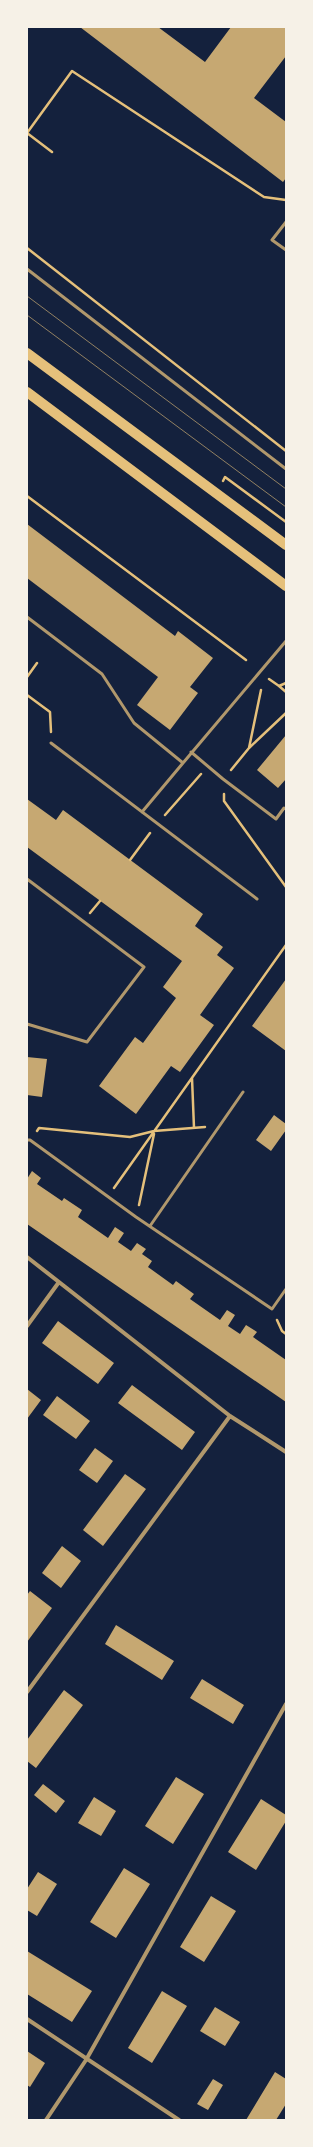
<svg xmlns="http://www.w3.org/2000/svg" width="313" height="2147" font-family="Manrope,sans-serif">
  <rect width="100%" height="100%" fill="#14213d"/>
  <path fill="#c6a872" d="M 80,27 L 158,27 L 205,62 L 231,27 L 286,27 L 286,56 L 254,98 L 286,122 L 286,178 L 283,182 Z
    M 27,524 L 175,636 L 178,631 L 213,658 L 190,687 L 198,693 L 170,730 L 137,705 L 158,677 L 27,578 Z
    M 286,735 L 286,779 L 278,788 L 257,770 Z
    M 27,799 L 56,820 L 63,810 L 203,914 L 195,926 L 223,947 L 217,955 L 234,968 L 200,1015 L 214,1025 L 180,1072 L 171,1066 L 136,1114 L 99,1086 L 135,1037 L 143,1043 L 176,998 L 163,987 L 182,961 L 27,847 Z
    M 286,979 L 286,1051 L 252,1026 Z
    M 27,1057 L 47,1059 L 42,1097 L 27,1095 Z
    M 274,1115 L 286,1124 L 286,1130 L 271,1151 L 256,1140 Z
    M 32,1171 L 41,1178 L 37,1184 L 62,1201 L 64,1198 L 82,1210 L 78,1217 L 108,1238 L 115,1227 L 124,1233 L 118,1242 L 131,1251 L 137,1243 L 146,1249 L 142,1254 L 152,1261 L 148,1267 L 173,1285 L 176,1281 L 194,1294 L 190,1299 L 220,1320 L 227,1310 L 235,1315 L 228,1326 L 240,1334 L 246,1325 L 257,1332 L 253,1337 L 286,1360 L 286,1402 L 27,1224 L 27,1179 Z
    M 58,1321 L 114,1363 L 98,1384 L 42,1343 Z
    M 132,1385 L 195,1432 L 182,1450 L 118,1403 Z
    M 27,1389 L 41,1400 L 27,1419 Z
    M 57,1396 L 90,1421 L 76,1439 L 43,1415 Z
    M 95,1448 L 113,1461 L 97,1483 L 79,1470 Z
    M 125,1474 L 146,1489 L 103,1546 L 83,1530 Z
    M 62,1546 L 81,1561 L 61,1588 L 42,1573 Z
    M 30,1591 L 52,1608 L 27,1642 L 27,1595 Z
    M 116,1625 L 174,1661 L 162,1680 L 105,1644 Z
    M 202,1679 L 244,1705 L 233,1724 L 190,1698 Z
    M 64,1690 L 83,1705 L 36,1768 L 27,1761 L 27,1740 Z
    M 176,1777 L 204,1794 L 173,1844 L 145,1826 Z
    M 43,1784 L 65,1801 L 56,1813 L 34,1795 Z
    M 94,1797 L 116,1811 L 101,1836 L 78,1823 Z
    M 261,1799 L 286,1815 L 286,1821 L 256,1870 L 228,1852 Z
    M 124,1868 L 150,1884 L 116,1938 L 90,1922 Z
    M 38,1872 L 57,1884 L 37,1916 L 27,1910 L 27,1889 Z
    M 211,1896 L 236,1911 L 204,1962 L 180,1947 Z
    M 27,1951 L 92,1991 L 72,2022 L 27,1994 Z
    M 162,1991 L 187,2006 L 152,2063 L 128,2048 Z
    M 215,2007 L 240,2022 L 225,2046 L 200,2031 Z
    M 27,2051 L 45,2063 L 30,2087 L 27,2085 Z
    M 275,2072 L 286,2079 L 286,2104 L 276,2120 L 246,2120 Z
    M 213,2079 L 223,2085 L 208,2110 L 197,2104 Z"/>
  <g fill="none" stroke-linecap="round" stroke-linejoin="round">
    <path stroke="#e5c07b" stroke-width="2.5" d="M 27,133 L 72,71 L 264,197 L 286,200
      M 27,133 L 52,152
      M 27,248 L 286,451
      M 223,481 L 225,477 L 286,522
      M 27,496 L 246,660
      M 27,677 L 37,663
      M 269,679 L 279,686 L 286,683
      M 279,686 L 286,692
      M 27,695 L 50,712 L 51,732
      M 249,748 L 261,690
      M 231,770 L 249,748 L 286,713
      M 224,794 L 224,801 L 286,887
      M 165,815 L 201,774
      M 130,860 L 150,833
      M 90,913 L 100,901
      M 192,1078 L 194,1128
      M 37,1131 L 39,1128 L 130,1137 L 154,1131 L 205,1127
      M 114,1188 L 286,945
      M 139,1205 L 154,1134
      M 277,1320 L 282,1331 L 286,1334"/>
    <path stroke="#b1986c" stroke-width="3" d="M 286,222 L 272,240 L 286,250
      M 27,269 L 286,469
      M 27,617 L 102,674 L 134,723 L 183,763 L 286,641
      M 51,743 L 257,899
      M 191,752 L 223,779 L 276,819 L 284,808 L 286,809
      M 142,812 L 183,763
      M 27,879 L 144,967 L 87,1042 L 27,1024
      M 27,1140 L 30,1140 L 136,1217 L 272,1309 L 286,1289
      M 150,1226 L 243,1092"/>
    <path stroke="#b1986c" stroke-width="4" d="M 27,1257 L 230,1416 L 286,1452
      M 27,1326 L 59,1282
      M 27,1692 L 230,1416
      M 27,2019 L 179,2120
      M 46,2120 L 86,2060 L 286,1704"/>
    <path stroke="#e5c07b" stroke-width="10" d="M 27,353 L 286,545
      M 27,392 L 286,586"/>
    <path stroke="#918062" stroke-width="1" d="M 27,296 L 286,489
      M 27,315 L 286,507"/>
  </g>
  <rect width="313" height="2147" fill="none" stroke="#f6f1e7" stroke-width="56"/>
</svg>
